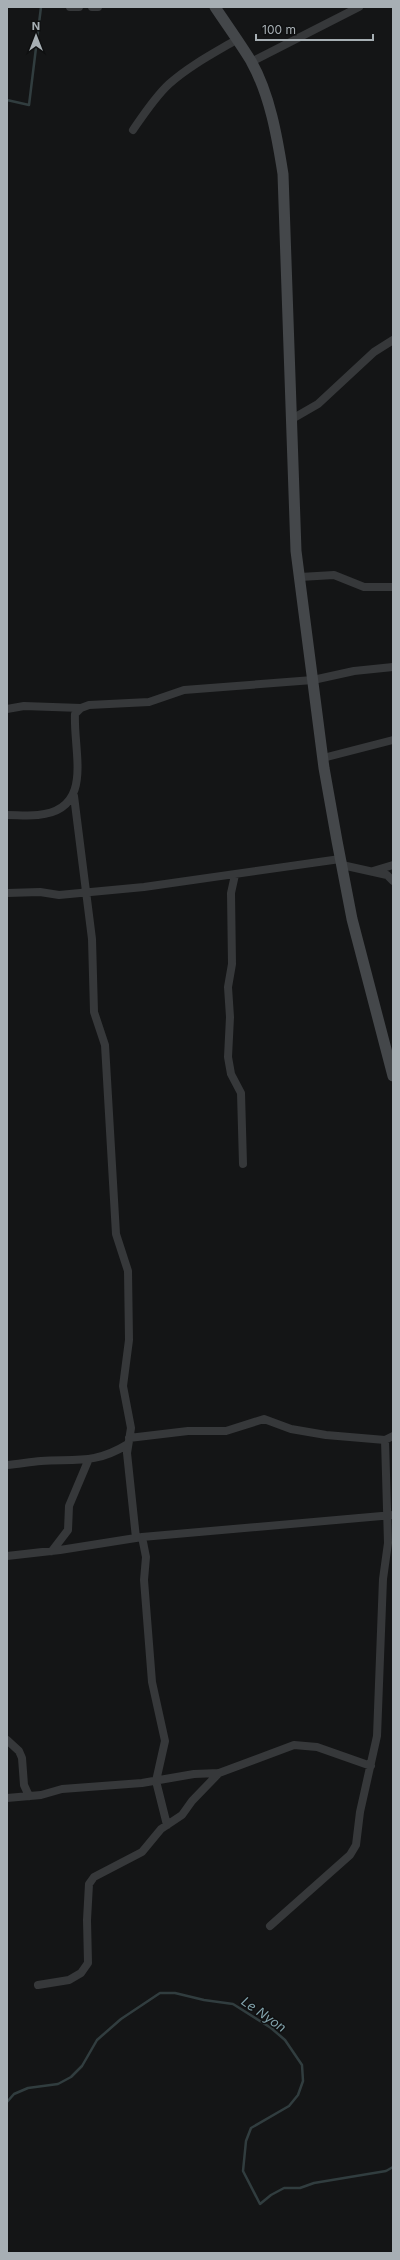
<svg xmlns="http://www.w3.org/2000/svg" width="400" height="2260" font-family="Inter,sans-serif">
  <rect width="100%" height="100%" fill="#141516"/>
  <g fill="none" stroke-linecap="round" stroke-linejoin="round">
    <path stroke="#313d3f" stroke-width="2.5" d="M 7,100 L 29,105 L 41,7
      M 7,2102 L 14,2094 L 28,2088 L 58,2084 L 71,2077 L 82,2066 L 97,2040 L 121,2019 L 160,1993 L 175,1993 L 204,2000 L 233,2004 L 271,2028 L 285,2040 L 302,2065 L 303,2081 L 298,2095 L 289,2106 L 251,2128 L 246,2141 L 243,2171 L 260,2204 L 271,2195 L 284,2188 L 300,2188 L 314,2183 L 386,2171 L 393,2167"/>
    <path stroke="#36383a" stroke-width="8" d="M 70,7 L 79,7
      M 92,7 L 98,7
      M 251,62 L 359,7
      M 133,130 C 144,114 155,97 169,84 C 189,66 214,53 236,40
      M 292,419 L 318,404 L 374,352 L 393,340
      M 300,577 L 334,575 L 364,587 L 393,587
      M 7,709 L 24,706 L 81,708 L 89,705 L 149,702 L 184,690 L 313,680 L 354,671 L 393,667
      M 323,758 L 393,740
      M 74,796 L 92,939 L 94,1012 L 105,1045 L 116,1234 L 128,1271 L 129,1340 L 123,1386 L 131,1428 L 127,1453 L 136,1538
      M 7,815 C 17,815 28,816 38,815 C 95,810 73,752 75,714 L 81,708
      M 342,865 L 387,875 L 393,881
      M 373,871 L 393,865
      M 235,875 L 231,893 L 232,964 L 228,987 L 230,1017 L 228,1057 L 231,1074 L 241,1093 L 243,1164
      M 7,893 L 40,892 L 59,895 L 144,887 L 340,859
      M 129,1438 L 188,1431 L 226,1431 L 264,1419 L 291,1429 L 326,1435 L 385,1440 L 393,1436
      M 7,1465 C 18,1464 30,1462 41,1461 C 77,1459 96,1464 128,1444
      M 142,1537 L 146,1557 L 144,1580 L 152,1682 L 165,1741 L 156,1781 L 167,1825
      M 52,1551 L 68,1530 L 69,1506 L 88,1461
      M 7,1556 L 60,1550 L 142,1537 L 393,1515
      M 7,1740 L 19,1751 L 22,1758 L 24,1785 L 29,1796
      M 7,1798 L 41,1795 L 62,1789 L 142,1783 L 194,1774 L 219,1773 L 294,1745 L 317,1747 L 371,1766
      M 270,1926 L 350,1855 L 356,1845 L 360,1812 L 377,1736 L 383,1579 L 388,1543 L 385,1440
      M 38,1985 L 69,1980 L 81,1973 L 88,1963 L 87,1920 L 89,1884 L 94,1877 L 142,1852 L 161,1829 L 182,1815 L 192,1801 L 219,1773"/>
    <path stroke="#44474a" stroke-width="11" d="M 215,7 C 227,25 240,43 251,61 C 270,95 277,136 283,174 L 296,551 L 324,768 L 337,841 L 352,919 L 393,1076"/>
  </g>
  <g text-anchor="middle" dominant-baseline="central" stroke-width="3" stroke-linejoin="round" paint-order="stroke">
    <g font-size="13" font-style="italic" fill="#82a3ac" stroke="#0f1011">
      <text transform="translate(264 2014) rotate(35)">Le Nyon</text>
    </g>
  </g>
  <rect width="400" height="2260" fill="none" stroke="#a7afb4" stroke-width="16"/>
  <g transform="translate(36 36)" stroke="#0f1011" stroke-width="3" paint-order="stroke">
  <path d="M0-3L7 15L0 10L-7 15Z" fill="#a7afb4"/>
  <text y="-6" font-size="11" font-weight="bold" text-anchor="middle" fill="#a7afb4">N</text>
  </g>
  <path d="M256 34v6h117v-6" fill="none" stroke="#a7afb4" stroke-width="2"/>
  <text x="262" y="34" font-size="12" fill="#a7afb4" stroke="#0f1011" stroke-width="3" paint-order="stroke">100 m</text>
</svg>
